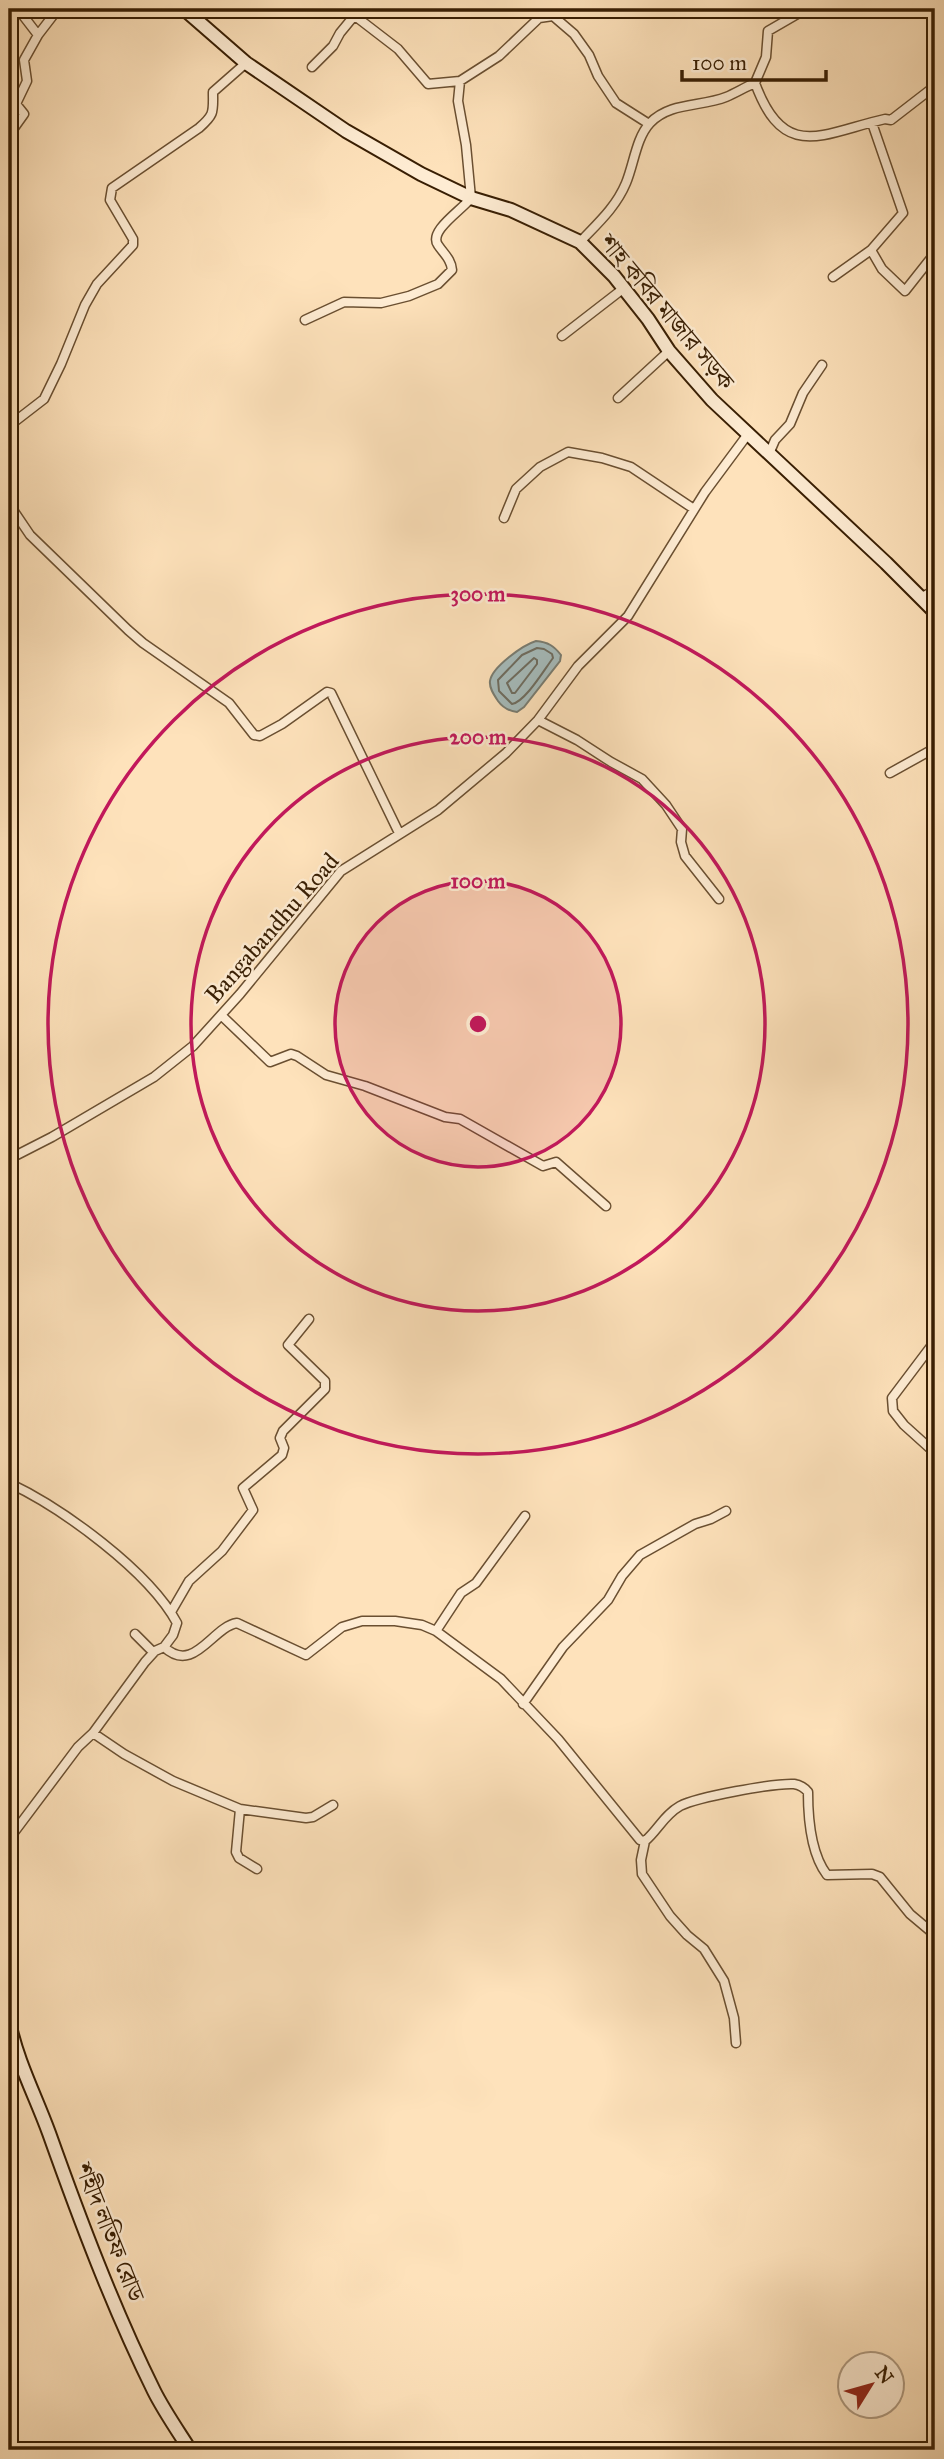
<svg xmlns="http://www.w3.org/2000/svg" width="944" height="2459" font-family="'IM FELL Great Primer','Noto Serif Bengali',serif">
  <rect width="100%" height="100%" fill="#fee2bb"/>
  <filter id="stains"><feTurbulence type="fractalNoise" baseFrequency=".00286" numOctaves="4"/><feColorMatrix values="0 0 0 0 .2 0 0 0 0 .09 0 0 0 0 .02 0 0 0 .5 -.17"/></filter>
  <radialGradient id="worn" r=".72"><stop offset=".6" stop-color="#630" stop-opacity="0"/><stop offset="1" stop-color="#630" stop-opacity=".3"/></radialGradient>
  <path fill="#a5bbbb" stroke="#797c71" stroke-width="2" d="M 536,641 C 548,642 554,646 561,655 L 560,661 L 524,707 L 517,712 C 509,711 503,708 498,701 C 494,695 489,688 490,681 C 492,667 523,645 536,641 Z"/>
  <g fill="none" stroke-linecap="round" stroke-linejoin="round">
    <path stroke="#6e6c5f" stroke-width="2" d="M 537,648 L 544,649 L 552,654 L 553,658 C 544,670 525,702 512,704 L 499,691 L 498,680 L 522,655 Z
      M 534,658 L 537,660 L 537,664 L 515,693 L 512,693 L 507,683 Z"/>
    <g stroke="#6a4f31" stroke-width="11">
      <path id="street" d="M 18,9 L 38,35 L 58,9
        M 346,9 L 398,49 L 428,84 L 460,81 L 499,56 L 539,18 L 553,16 L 574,34 L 589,55 L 598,76 L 616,103 L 649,124
        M 312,67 L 333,46 L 340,33 L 354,16
        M 755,83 L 766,57 L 768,31 L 806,9
        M 9,135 L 24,114 L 16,104 L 27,81 L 24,60 L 38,35
        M 580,242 C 598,223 616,207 626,183 C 634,164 636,138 650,123 C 670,102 701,107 726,97 C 736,93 745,87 755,83 C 784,163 823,133 885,119 L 891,120 L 935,86
        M 871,250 L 882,269 L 905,291 L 935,253
        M 833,277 L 871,250 L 903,213 L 872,123
        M 305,320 L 344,302 L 381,303 L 409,296 L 438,284 L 452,270 C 451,259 444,254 438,245 C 428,231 462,210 471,198 L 466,145 L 458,101 L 460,81
        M 562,336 L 624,288
        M 618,398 L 669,351
        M 9,426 L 44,399 L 61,364 L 85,305 L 97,284 L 133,245 L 133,239 L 110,200 L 112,188 L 199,128 C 215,114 213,112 213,92 L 246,63
        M 769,454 L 775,440 L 790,424 L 803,393 L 822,365
        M 9,504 L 30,535 L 128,630 L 143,643 L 229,703 L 254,735 L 260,736 L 282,724 L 327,692 L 331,693 L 399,833
        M 504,518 L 516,489 L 540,467 L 568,452 L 602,458 L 631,467 L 694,509
        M 922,597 L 935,590
        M 538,720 L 577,740 L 611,762 L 642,779 L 666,805 L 682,829 L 681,842 L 685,856 L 719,899
        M 890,773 L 935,748
        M 221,1015 L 270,1062 L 291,1054 L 297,1056 L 326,1075 L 365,1086 L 445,1117 L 460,1119 L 543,1166 L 556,1162 L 606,1206
        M 9,1159 L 52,1137 L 154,1077 L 193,1046 L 240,994 L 341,871 L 438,810 L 506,753 L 538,720 L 578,666 L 628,616 L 705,492 L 748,434
        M 935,1341 L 892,1398 L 893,1411 L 904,1425 L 935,1453
        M 9,1483 C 62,1508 149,1571 177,1623 L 173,1635 L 164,1647 C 194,1675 212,1627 237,1623 L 306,1655 L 342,1627 L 362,1621 L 395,1621 L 422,1625 L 436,1631 L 501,1679 L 558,1739 L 640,1840 L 645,1841 C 658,1830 664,1815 680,1806 C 697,1797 774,1783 794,1784 C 800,1785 804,1787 808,1792 C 808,1818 811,1854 827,1875 L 872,1874 L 880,1877 L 910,1914 L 935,1935
        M 171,1612 L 189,1581 L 222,1551 L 253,1510 L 243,1488 L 282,1455 L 284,1448 L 280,1438 L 283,1431 L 325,1389 L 325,1381 L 288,1345 L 309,1319
        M 436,1631 L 461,1593 L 476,1583 L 525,1516
        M 135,1634 L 153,1652
        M 523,1704 L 563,1647 L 608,1600 L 622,1576 L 640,1555 L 695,1524 L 711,1519 L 726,1511
        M 93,1733 L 124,1754 L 173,1781 L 240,1809 L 236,1852 L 239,1858 L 257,1869
        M 240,1809 L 306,1818 L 313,1817 L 333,1805
        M 9,1839 L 78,1747 L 93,1733 L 145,1662 L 155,1651 L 164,1647
        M 645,1841 L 641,1860 L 642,1874 L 670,1916 L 687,1935 L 704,1949 L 724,1981 L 734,2018 L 736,2043"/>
    </g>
    <g stroke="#381e03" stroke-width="16">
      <path id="secondary" d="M 184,9 L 246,63 L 346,131 L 421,174 L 471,198 L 511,210 L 580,242 L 614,276 L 648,319 L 669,351 L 712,400 L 886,563 L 935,612
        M 9,2022 C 17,2061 35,2095 49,2133 C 80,2220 113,2308 154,2391 C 164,2411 178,2431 190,2450"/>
    </g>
    <use href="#street" stroke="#feecd3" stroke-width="8"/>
    <use href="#secondary" stroke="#feecd3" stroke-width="12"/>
  </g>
  <circle cx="478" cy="1024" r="143" fill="#c2185b" fill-opacity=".12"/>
  <g fill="none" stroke="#c2185b" stroke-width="3.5">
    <circle cx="478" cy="1024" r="143"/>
    <circle cx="478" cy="1024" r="287"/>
    <circle cx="478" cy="1024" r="430"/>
  </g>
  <g text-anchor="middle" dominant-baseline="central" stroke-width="5" stroke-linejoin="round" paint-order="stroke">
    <g font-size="24" fill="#381e03" stroke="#feecd3">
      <text transform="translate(667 312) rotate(50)">শাহ কবির মাজার সড়ক</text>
      <text transform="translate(272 928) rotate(-49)">Bangabandhu Road</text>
      <text transform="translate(110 2232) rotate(68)">শহীদ লতিফ রোড</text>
    </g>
  </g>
  <circle cx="478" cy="1024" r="10" fill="#c2185b" stroke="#feecd3" stroke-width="3.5"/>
  <g font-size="21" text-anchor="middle" font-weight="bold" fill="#c2185b" stroke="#feecd3" stroke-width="5" stroke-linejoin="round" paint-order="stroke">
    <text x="478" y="601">300 m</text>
    <text x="478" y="744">200 m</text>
    <text x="478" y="888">100 m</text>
  </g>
  <rect width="944" height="2459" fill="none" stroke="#fee2bb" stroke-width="35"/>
  <rect x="10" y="10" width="923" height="2438" fill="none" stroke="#381e03" stroke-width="3.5"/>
  <rect x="18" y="18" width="909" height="2424" fill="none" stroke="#381e03" stroke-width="2"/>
  <g transform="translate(871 2385) rotate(53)"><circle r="33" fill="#feecd3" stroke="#af9a80" stroke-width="2"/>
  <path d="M0-5L12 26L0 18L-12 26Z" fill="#8f2418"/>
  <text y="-10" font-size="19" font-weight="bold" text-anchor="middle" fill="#381e03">N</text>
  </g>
  <path d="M682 70v10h144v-10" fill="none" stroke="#381e03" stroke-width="3.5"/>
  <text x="692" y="70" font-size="21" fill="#381e03" stroke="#feecd3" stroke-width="5" paint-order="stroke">100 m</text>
  <rect width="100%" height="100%" filter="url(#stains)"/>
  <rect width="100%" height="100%" fill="url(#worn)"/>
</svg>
